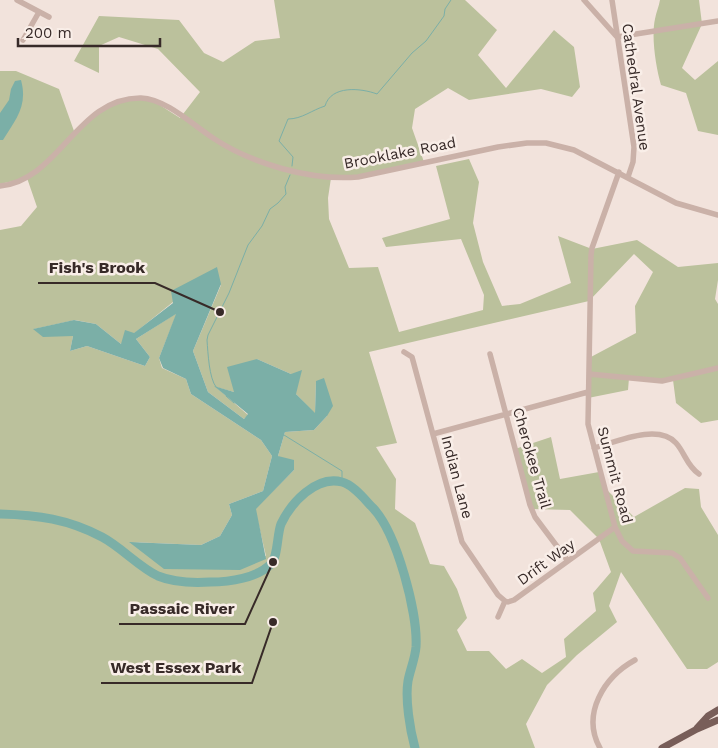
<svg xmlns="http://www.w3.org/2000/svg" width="718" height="748" font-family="'Work Sans',sans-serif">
  <rect width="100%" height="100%" fill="#f2e3dc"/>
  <path fill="#bbc19c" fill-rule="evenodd" d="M 274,0 L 465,0 L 497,30 L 478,55 L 506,88 L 554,30 L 574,47 L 580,87 L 572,97 L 541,89 L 469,100 L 448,88 L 415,109 L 412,128 L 424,162 L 358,177 L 331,178 L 328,198 L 329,219 L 349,268 L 378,267 L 399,332 L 483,310 L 484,295 L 461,239 L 386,247 L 382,238 L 450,219 L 436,166 L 469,159 L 479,182 L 473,223 L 483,262 L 502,306 L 520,304 L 571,283 L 558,236 L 592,249 L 637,240 L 678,267 L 718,263 L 718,280 L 715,299 L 718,304 L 718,420 L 701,423 L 676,403 L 673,380 L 629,378 L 628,390 L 588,398 L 589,358 L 636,333 L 635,306 L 653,272 L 634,254 L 589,301 L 369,352 L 397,443 L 376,447 L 396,479 L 395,509 L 415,523 L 430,564 L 444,566 L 457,589 L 467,618 L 457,630 L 467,651 L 489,651 L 506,669 L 522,659 L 542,673 L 566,657 L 564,639 L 596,611 L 593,593 L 611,572 L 599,539 L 570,510 L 531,509 L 515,449 L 551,437 L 560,479 L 599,472 L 602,485 L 634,517 L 685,488 L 699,489 L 701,507 L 718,535 L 718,662 L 707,669 L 687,669 L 621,572 L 609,606 L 617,622 L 577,655 L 547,685 L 526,724 L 535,748 L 0,748 L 0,230 L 21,226 L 37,207 L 27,178 L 0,184 L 0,71 L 16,71 L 59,89 L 74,131 L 105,107 L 135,99 L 152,100 L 180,118 L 200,92 L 158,49 L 119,37 L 99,46 L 99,73 L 74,61 L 99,16 L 179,20 L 204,53 L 223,62 L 255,41 L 280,38 ZM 221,285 L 193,351 L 208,392 L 244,419 L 248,415 L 216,387 L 234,392 L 257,359 L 291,374 L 296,394 L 315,414 L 316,381 L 327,416 L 314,430 L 285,432 L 278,456 L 294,470 L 255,509 L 266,556 L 130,542 L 201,545 L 220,536 L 232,515 L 229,504 L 263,491 L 272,456 L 261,440 L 191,394 L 186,379 L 162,368 L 159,358 L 177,313 L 136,339 L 150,357 L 145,366 L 87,346 L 70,351 L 73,336 L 34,329 L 75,320 L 96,324 L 121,344 L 173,302 Z
    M 660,0 L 699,0 L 702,24 L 682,68 L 695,80 L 718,61 L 718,135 L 698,131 L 686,93 L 661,85 C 656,68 651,37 655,19 C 656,13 659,6 660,0 Z"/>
  <path fill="#7bafa7" d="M 21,80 C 28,106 16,119 3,140 L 0,140 L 0,113 L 9,100 L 11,89 L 15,81 Z
    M 217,267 L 221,284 L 193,351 L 208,392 L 244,419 L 248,414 L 214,386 L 234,392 L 227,367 L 257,359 L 291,374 L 302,370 L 296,394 L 315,413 L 316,381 L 324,378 L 333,406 L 327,416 L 314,430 L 285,432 L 278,456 L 294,460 L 294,470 L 256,509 L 266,559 L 240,570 L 164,569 L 129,542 L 201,545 L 220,536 L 232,515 L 229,504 L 263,491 L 272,456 L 261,440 L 191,394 L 186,379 L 163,368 L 159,358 L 176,314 L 136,339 L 150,357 L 145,366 L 87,346 L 70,351 L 73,336 L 43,337 L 33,329 L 74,320 L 96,324 L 121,344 L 125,330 L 134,333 L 173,303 L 171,291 Z"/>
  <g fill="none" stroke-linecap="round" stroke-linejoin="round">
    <path stroke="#7bafa7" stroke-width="1" d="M 292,166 L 293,157 L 279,141 L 288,119 C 302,119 312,110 325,106 C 331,85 361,88 377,94 L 412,53 L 426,41 L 444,16 L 445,9 L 451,0
      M 216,387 C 209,378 208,353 207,340 L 208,335 L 229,293 L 248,245 L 262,226 L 270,209 L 278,203 L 286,194 L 285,187 L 290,175
      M 226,396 L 234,403
      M 284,435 L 342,471 L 342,482"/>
    <path stroke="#7bafa7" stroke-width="9" d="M 0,514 C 38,515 68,519 102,537 C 121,547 139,567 158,576 C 175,583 193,583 210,582 C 230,582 257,578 271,564 C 278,557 277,534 281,524 C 291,503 316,475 342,482 C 354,485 365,500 373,508 C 397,533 418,614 416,647 C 415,659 410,670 408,681 C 405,699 410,730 415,748"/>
    <path stroke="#cab1a8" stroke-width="5.5" d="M 17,0 L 49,17
      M 584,0 L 617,37 L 718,21
      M 612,0 L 634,147 L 633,162 L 628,177
      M 23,40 L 39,12
      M 619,172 L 592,248 L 591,255 L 588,424 L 615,527 L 622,541 L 633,551 L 672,553 L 680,558 L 708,598
      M 0,186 C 60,180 77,97 141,98 C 166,99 193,125 213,138 C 252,164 311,181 358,177 L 498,147 L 527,143 L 546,143 L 574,150 L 676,203 L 718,215
      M 404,352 L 412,357 L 462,542 L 498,595 L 505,601
      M 490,354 L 530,505 L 535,517 L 568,561
      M 589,374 L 662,381 L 718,368
      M 433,434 L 588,392
      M 594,448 C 616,442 658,423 676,443 C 685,453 687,466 699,474
      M 505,601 L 508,602 L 514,600 L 615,527
      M 498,617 L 505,601
      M 600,748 C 581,714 604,677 635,660"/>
    <path stroke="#785e59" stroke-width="7" d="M 697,728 L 708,716 L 718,710
      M 662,748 L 697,729 L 718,720"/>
  </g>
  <g text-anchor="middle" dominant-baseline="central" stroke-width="5" stroke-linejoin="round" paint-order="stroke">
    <g font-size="15" fill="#372a28" stroke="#f9eee8">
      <text transform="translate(636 87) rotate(82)">Cathedral Avenue</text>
      <text transform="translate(400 153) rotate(-11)">Brooklake Road</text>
      <text transform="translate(532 458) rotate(74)">Cherokee Trail</text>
      <text transform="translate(615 475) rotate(75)">Summit Road</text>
      <text transform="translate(457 477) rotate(75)">Indian Lane</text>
      <text transform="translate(546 562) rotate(-36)">Drift Way</text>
    </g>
  </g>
  <path fill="none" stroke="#372a28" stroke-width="2" d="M220 312L155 283H38M273 562L245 624H119M273 622L252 683H101"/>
  <g fill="#372a28" stroke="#f9eee8" stroke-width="2">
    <circle cx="220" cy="312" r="5"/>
    <circle cx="273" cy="562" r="5"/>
    <circle cx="273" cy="622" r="5"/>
  </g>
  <g font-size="16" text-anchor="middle" font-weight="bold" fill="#372a28" stroke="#f9eee8" stroke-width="5" stroke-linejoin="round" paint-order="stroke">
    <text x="97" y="273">Fish's Brook</text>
    <text x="182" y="614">Passaic River</text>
    <text x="176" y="673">West Essex Park</text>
  </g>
  <path d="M18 38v8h142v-8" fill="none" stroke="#372a28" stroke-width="2.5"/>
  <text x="25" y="38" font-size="15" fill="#372a28" stroke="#f9eee8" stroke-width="4" paint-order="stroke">200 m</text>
</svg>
